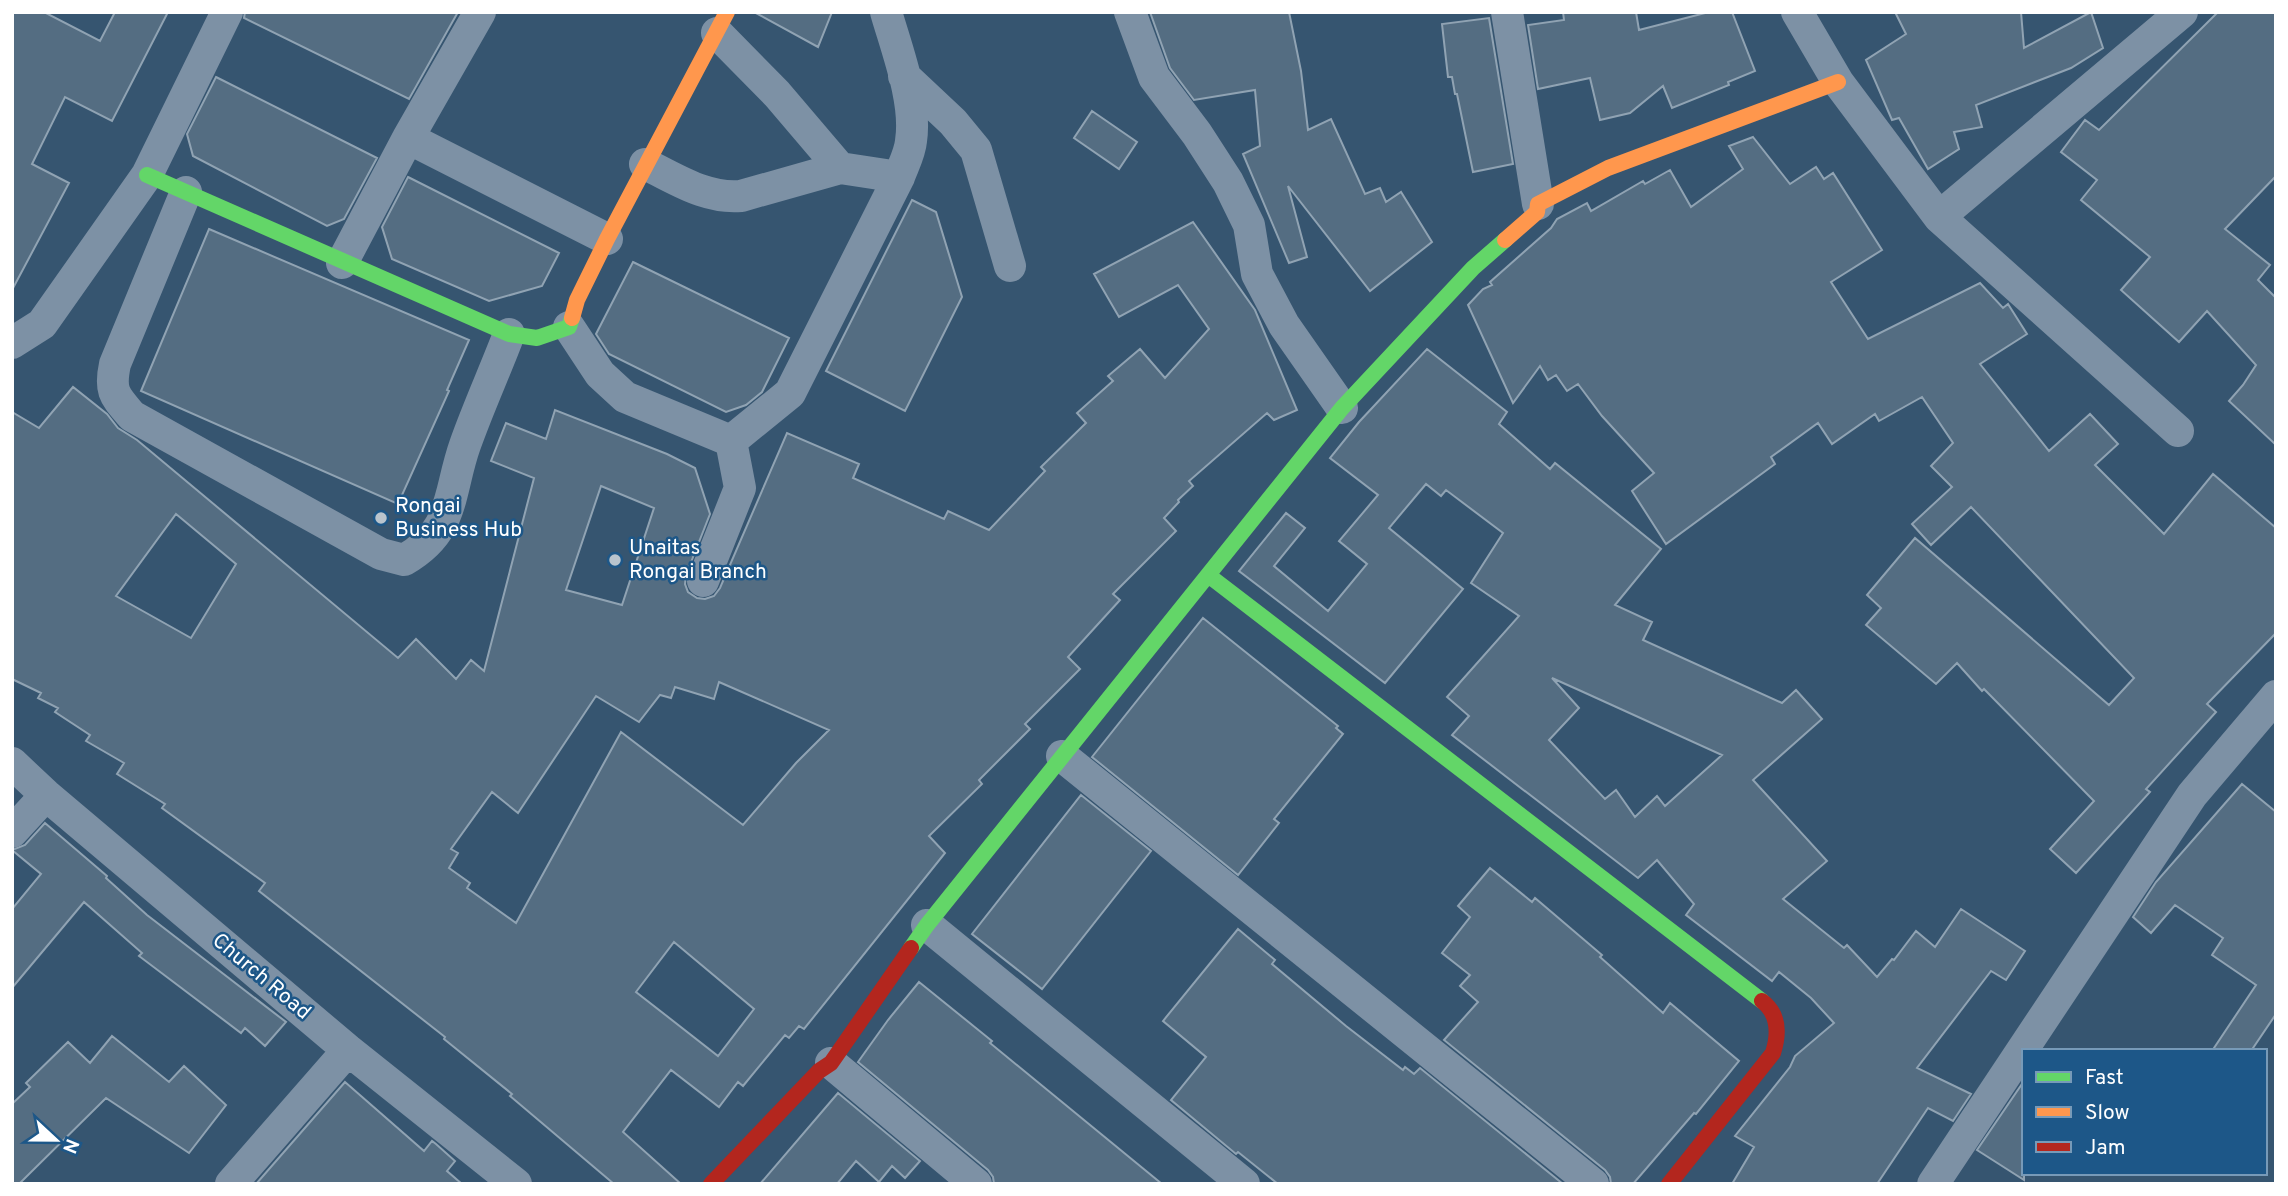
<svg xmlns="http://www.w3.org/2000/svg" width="2288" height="1196" font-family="Overpass,sans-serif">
  <rect width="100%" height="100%" fill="#365570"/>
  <path fill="#546d82" stroke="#90a3b3" stroke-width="2" fill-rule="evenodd" d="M 12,12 L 44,12 L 100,41 L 115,12 L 168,12 L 112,121 L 65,97 L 32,164 L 69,183 L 12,290 Z
    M 245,12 L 458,12 L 409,99 L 244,18 Z
    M 754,12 L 832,12 L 818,47 Z
    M 1150,12 L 1289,12 L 1301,71 L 1308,130 L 1331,119 L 1365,194 L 1380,188 L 1386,202 L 1401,192 L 1432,242 L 1370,291 L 1288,186 L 1307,257 L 1289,263 L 1243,154 L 1260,146 L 1255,90 L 1194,100 L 1170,68 Z
    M 1563,12 L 1636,12 L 1639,30 L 1709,12 L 1732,12 L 1755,71 L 1728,82 L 1729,85 L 1672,108 L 1663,86 L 1630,113 L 1600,120 L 1590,78 L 1538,89 L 1528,25 L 1564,20 Z
    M 1895,12 L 2021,12 L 2024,48 L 2091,12 L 2103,48 L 2071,68 L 1976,105 L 1982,127 L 1954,132 L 1959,149 L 1928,169 L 1899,118 L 1892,120 L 1866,60 L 1906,34 Z
    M 2218,12 L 2276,12 L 2276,176 L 2225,229 L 2270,265 L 2258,280 L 2276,298 L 2276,445 L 2229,401 L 2243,385 L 2256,365 L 2207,311 L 2179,342 L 2121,290 L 2150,257 L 2081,200 L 2097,180 L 2061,152 L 2085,120 L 2099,130 Z
    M 1489,18 L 1513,164 L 1473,172 L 1457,94 L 1455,94 L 1452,77 L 1448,77 L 1442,24 Z
    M 216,77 L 377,158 L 344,219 L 327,226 L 193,156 L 187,134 Z
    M 1092,111 L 1137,142 L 1119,169 L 1074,138 Z
    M 1753,137 L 1790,184 L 1816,167 L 1824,179 L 1833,173 L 1882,250 L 1831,282 L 1868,339 L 1980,283 L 2003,308 L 2008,304 L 2027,334 L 1980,364 L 2049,451 L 2090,414 L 2118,444 L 2095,465 L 2164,534 L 2213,474 L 2276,528 L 2276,633 L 2207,704 L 2216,712 L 2146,789 L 2150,792 L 2076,873 L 2050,849 L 2094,801 L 1984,689 L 1982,691 L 1957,663 L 1936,684 L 1866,625 L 1881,608 L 1867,595 L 1915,538 L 2109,705 L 2134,678 L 1971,507 L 1931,545 L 1912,524 L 1952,487 L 1931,466 L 1953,443 L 1922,397 L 1879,421 L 1875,414 L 1832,444 L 1818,423 L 1771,457 L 1775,464 L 1666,544 L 1632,491 L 1654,473 L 1602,416 L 1578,384 L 1567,391 L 1556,375 L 1548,380 L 1540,366 L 1513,403 L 1468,305 L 1483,289 L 1492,285 L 1490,282 L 1551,228 L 1557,219 L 1587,203 L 1591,211 L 1643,181 L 1645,184 L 1670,170 L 1691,207 L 1743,169 L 1729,146 Z
    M 408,177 L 559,253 L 542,286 L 489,301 L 392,259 L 382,227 Z
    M 912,200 L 936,212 L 962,297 L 905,411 L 826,371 Z
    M 1193,222 L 1255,310 L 1297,410 L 1274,420 L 1267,413 L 1189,481 L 1193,486 L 1178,500 L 1179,502 L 1164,518 L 1176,531 L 1113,594 L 1120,600 L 1068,657 L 1080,669 L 1025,724 L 1030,729 L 979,780 L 982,784 L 929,836 L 945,853 L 804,1029 L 799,1026 L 789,1038 L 785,1035 L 743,1086 L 738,1082 L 719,1107 L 671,1070 L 623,1132 L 681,1184 L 614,1184 L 510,1096 L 512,1094 L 444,1039 L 445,1037 L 259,891 L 265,883 L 162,808 L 165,804 L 117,774 L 124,763 L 86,741 L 90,735 L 55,712 L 58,708 L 38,698 L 41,693 L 12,679 L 12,412 L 39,428 L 73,387 L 107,414 L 118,428 L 137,440 L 398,658 L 416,639 L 456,679 L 471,660 L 484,671 L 534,478 L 491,461 L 506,423 L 546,439 L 555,410 L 667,454 L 695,468 L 710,514 L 686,575 L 685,584 L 688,592 L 697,598 L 705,599 L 714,596 L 720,588 L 787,433 L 859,464 L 853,478 L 944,519 L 948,511 L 989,530 L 1045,471 L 1041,467 L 1086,423 L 1077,413 L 1113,381 L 1108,376 L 1140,349 L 1165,378 L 1209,329 L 1178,285 L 1119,317 L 1094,274 ZM 601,486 L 654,508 L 622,605 L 566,590 ZM 176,514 L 236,564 L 191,638 L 116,596 ZM 719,682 L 829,730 L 796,763 L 743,825 L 621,732 L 516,923 L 467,888 L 470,883 L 449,868 L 458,853 L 451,849 L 492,792 L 518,813 L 596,696 L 639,722 L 660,695 L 671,698 L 675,687 L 714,699 ZM 674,942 L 754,1009 L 718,1056 L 636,992 Z
    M 209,229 L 469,340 L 447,390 L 449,391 L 398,504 L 141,391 Z
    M 633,262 L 789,338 L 762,392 L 746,405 L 726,412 L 609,354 L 596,334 Z
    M 1427,349 L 1507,412 L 1499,424 L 1550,469 L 1555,463 L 1661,549 L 1615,605 L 1652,622 L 1643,640 L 1782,703 L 1796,690 L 1822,719 L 1753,780 L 1827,861 L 1783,899 L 1844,948 L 1847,945 L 1877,977 L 1892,959 L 1894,960 L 1916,931 L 1935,947 L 1961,909 L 2025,951 L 2006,980 L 1991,971 L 1917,1068 L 1971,1094 L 1953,1121 L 1928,1108 L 1877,1184 L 1732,1184 L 1754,1147 L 1735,1136 L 1790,1067 L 1795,1056 L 1834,1023 L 1811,998 L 1779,972 L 1772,981 L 1686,915 L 1694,904 L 1657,860 L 1638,878 L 1452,735 L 1469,716 L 1447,697 L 1519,616 L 1471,583 L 1503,533 L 1446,490 L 1441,496 L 1426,484 L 1389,528 L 1463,589 L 1385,683 L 1239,571 L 1286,513 L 1305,528 L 1274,566 L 1328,611 L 1367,564 L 1339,541 L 1378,495 L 1330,458 L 1359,422 ZM 1552,678 L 1581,691 L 1722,755 L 1665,806 L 1657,796 L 1635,817 L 1616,790 L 1605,799 L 1549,740 L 1579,708 Z
    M 1203,618 L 1338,726 L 1336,728 L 1343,734 L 1274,819 L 1279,823 L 1238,875 L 1092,757 Z
    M 2242,784 L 2276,812 L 2276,1014 L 2251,1051 L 2212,1051 L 2256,985 L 2212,955 L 2223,938 L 2175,905 L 2151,933 L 2133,917 L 2156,882 Z
    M 1081,795 L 1151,851 L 1042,989 L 972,934 Z
    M 45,823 L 107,876 L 106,878 L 147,915 L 286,1022 L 265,1046 L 245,1028 L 241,1033 L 139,956 L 142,953 L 84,902 L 12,988 L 12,909 L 41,874 L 12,850 L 25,845 Z
    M 1490,868 L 1532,902 L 1535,898 L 1602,955 L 1600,957 L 1663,1013 L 1670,1003 L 1739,1061 L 1696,1114 L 1694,1113 L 1633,1184 L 1611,1184 L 1610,1177 L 1605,1170 L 1444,1040 L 1478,1002 L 1460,986 L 1470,975 L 1442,953 L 1470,917 L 1458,906 Z
    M 1238,929 L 1275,960 L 1272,964 L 1346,1026 L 1403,1070 L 1405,1067 L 1414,1074 L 1420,1068 L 1563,1184 L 1278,1184 L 1238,1152 L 1236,1154 L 1171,1100 L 1206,1057 L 1163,1021 Z
    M 919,982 L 992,1041 L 990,1043 L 1162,1184 L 994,1184 L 993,1177 L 988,1170 L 858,1062 L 888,1020 Z
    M 112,1036 L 169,1082 L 184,1066 L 226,1105 L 189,1153 L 106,1098 L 19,1184 L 12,1184 L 12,1104 L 30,1087 L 26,1083 L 68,1042 L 90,1063 Z
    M 2024,1081 L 2024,1180 L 1977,1150 Z
    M 345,1082 L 424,1151 L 432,1141 L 436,1144 L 455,1161 L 447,1171 L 462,1184 L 256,1184 Z
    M 838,1093 L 920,1161 L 905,1178 L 892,1166 L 879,1182 L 856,1161 L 837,1184 L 760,1184 Z"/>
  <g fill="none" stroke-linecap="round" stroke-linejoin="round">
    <path stroke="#7d91a5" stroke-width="32" d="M 1130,12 L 1154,77 L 1197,134 L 1228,182 L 1249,225 L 1257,274 L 1284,325 L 1342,408
      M 1507,12 L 1538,204
      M 1797,12 L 1838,82 L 1939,217 L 2178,431
      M 717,33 L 777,94 L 840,168 L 899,177
      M 904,76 L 953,122 L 976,150 L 1010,266
      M 408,138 L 607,239
      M 645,164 C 677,179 705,199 741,196 L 840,168
      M 186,192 L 115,364 C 109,392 115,396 132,416 L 381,554 L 404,560 C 455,531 448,493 465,445 C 478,408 495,371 509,334
      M 1939,217 L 2182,12
      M 342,263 L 408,138 L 480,12
      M 569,327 L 600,374 L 625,397 L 731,441
      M 12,343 L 42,324 L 147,175 L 227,12
      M 703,581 L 740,488 L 731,441 L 790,393 L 899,177 C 903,166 910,153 911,141 C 917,102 897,50 886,12
      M 1062,756 L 1593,1184
      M 12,763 L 46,795 L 348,1050 L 516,1184
      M 12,832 L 46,795
      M 927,925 L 1244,1184
      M 831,1063 L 976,1184
      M 231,1184 L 348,1050
      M 1933,1184 L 2192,795 L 2276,696"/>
    <path stroke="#63d668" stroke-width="16" d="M 147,175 L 509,334 L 537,338 L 569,327 L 572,318
      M 1208,575 L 1762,1001
      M 911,948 L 927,925 L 1342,408 L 1473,268 L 1505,240"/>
    <path stroke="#ff974d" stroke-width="16" d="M 1505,240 L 1537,212 L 1538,204 L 1608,168 L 1838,82
      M 572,318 L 577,300 L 607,239 L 727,12"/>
    <path stroke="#b3261e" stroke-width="16" d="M 711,1184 L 819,1071 L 831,1063 L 911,948
      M 1669,1184 L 1773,1053 C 1779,1034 1779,1014 1762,1001"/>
  </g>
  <g fill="#b9c4cd" stroke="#1d5788" stroke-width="2.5">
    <circle cx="381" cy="518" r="7"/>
    <circle cx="615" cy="560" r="7"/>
  </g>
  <g text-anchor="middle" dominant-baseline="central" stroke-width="5" stroke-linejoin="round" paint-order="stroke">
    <g font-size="21" fill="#fff" stroke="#1d5788" text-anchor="start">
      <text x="395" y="506">Rongai<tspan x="395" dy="24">Business Hub</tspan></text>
      <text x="629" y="548">Unaitas<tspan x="629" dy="24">Rongai Branch</tspan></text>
    </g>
    <g font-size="21" fill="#fff" stroke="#1d5788">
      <text transform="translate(261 977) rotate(40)">Church Road</text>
    </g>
  </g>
  <rect width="2288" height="1196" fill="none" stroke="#ffffff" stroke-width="28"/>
  <rect x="2022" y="1049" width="245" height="126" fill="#1d5788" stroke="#779ab8" stroke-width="2"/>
  <rect x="2036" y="1072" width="35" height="10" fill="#63d668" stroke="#779ab8" stroke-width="2"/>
  <text x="2085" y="1084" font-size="21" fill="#ffffff">Fast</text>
  <rect x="2036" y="1107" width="35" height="10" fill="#ff974d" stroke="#779ab8" stroke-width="2"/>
  <text x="2085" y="1119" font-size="21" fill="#ffffff">Slow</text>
  <rect x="2036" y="1142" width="35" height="10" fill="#b3261e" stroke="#779ab8" stroke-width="2"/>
  <text x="2085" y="1154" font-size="21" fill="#ffffff">Jam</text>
  <g transform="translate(56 1140) rotate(112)" stroke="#1d5788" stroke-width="5" paint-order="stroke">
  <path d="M0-5L12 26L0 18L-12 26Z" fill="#ffffff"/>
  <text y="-10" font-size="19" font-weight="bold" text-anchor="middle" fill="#ffffff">N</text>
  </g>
</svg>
